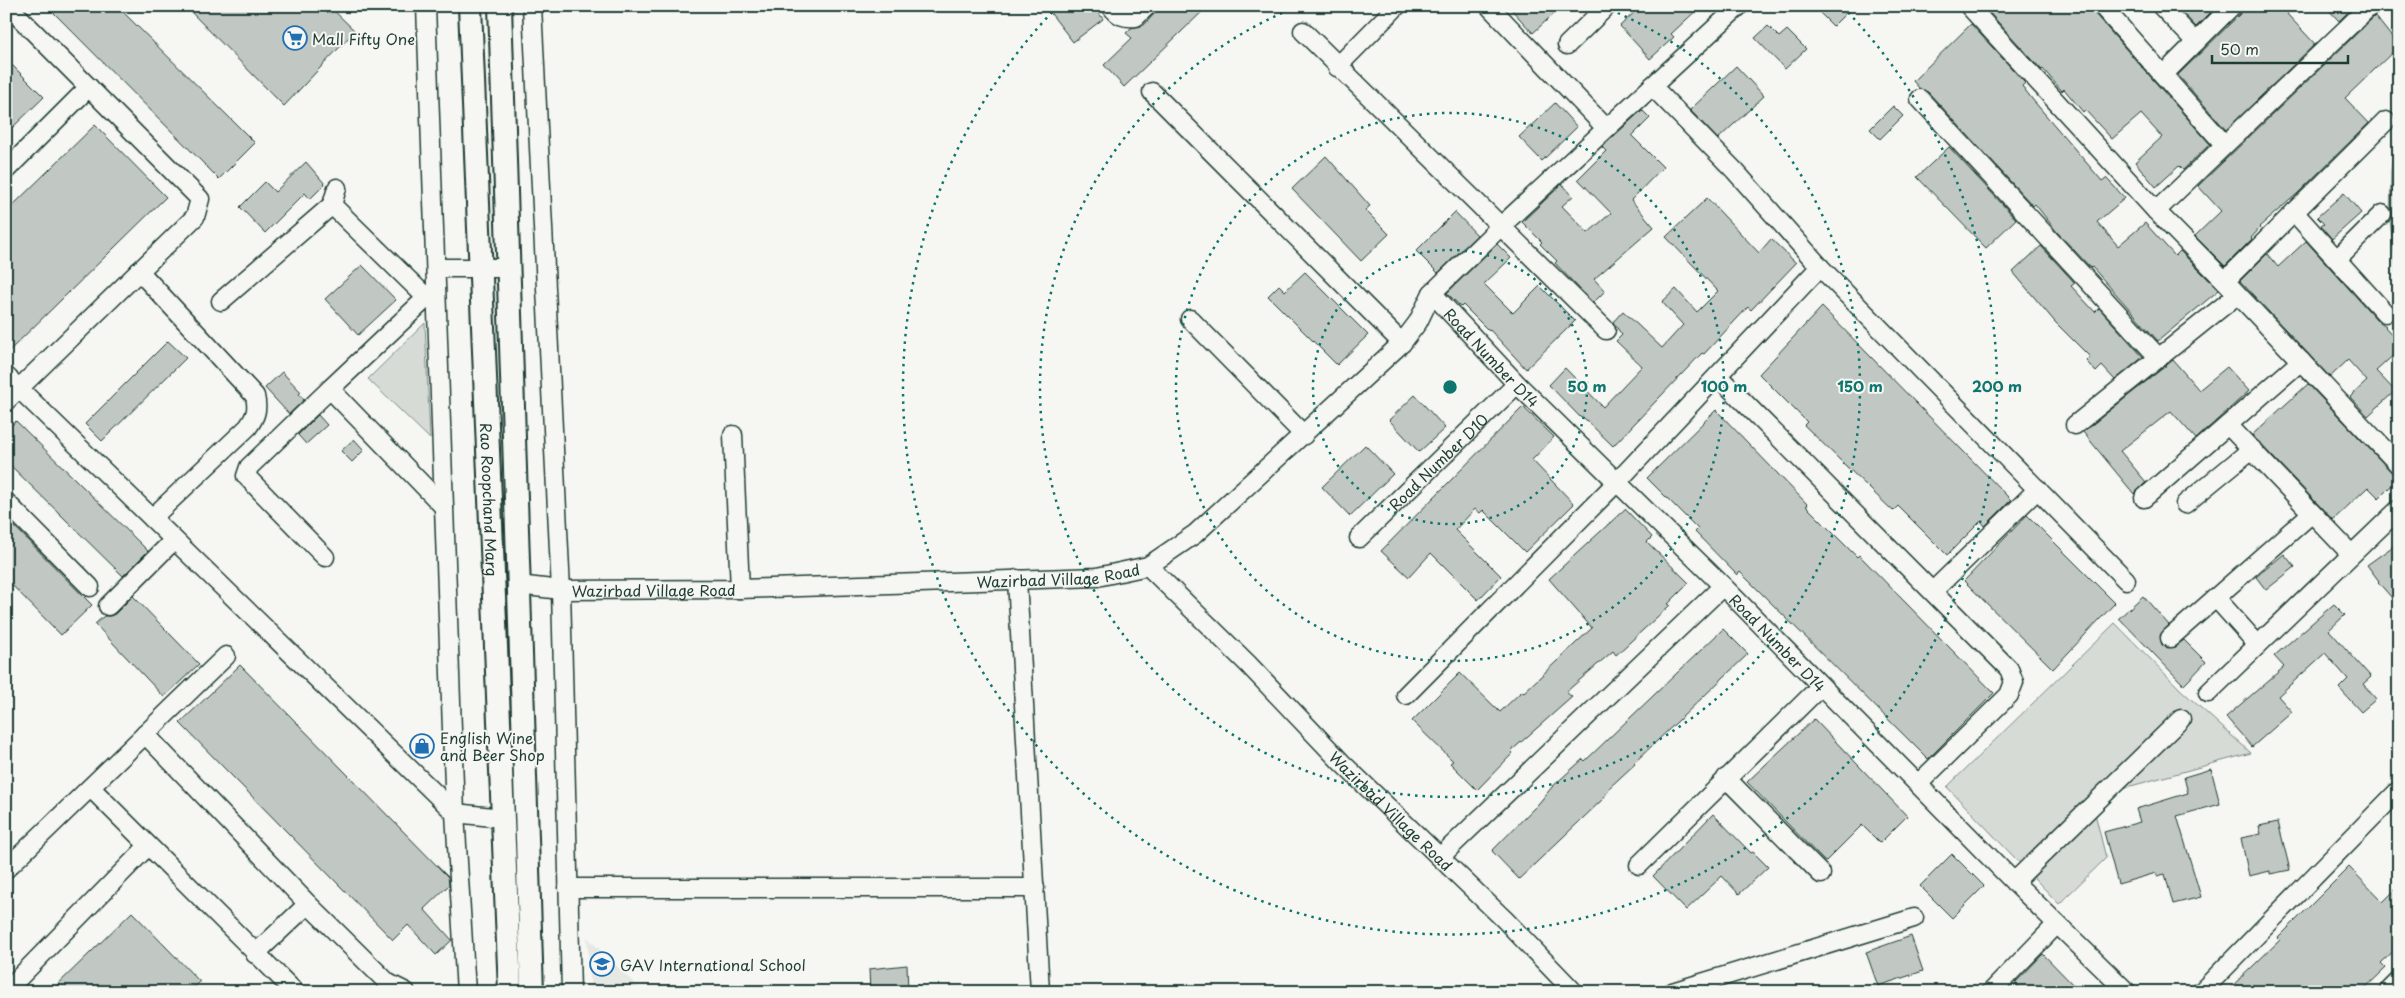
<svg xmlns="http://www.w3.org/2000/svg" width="2405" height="998" font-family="'Playpen Sans',sans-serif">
  <rect width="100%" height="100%" fill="#f6f6f2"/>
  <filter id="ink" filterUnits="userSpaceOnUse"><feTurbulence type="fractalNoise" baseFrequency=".02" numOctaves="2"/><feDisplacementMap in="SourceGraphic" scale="10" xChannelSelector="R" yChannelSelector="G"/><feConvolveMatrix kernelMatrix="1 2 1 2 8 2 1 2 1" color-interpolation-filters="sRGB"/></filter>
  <g filter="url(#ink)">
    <path fill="#e6e8e4" d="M 587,937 L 643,992 L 591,992 Z"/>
    <path fill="#d6dbd6" stroke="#7a8c85" d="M 2399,109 L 2399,172 L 2397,174 L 2399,291 L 2390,221 L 2391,171 Z
      M 425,323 L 430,439 L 368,379 Z
      M 2115,623 L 2181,690 L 2251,753 L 2091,797 L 2106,858 L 2059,904 L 1947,787 Z"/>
    <path fill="#c1c8c3" stroke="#1f3d34" d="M 47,6 L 117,6 L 255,143 L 219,179 Z
      M 185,6 L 329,6 L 355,31 L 284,106 Z
      M 1045,6 L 1094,6 L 1103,19 L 1073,42 Z
      M 1157,6 L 1208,6 L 1124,87 L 1104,65 L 1132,38 L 1126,33 L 1131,28 L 1144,25 L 1155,13 Z
      M 1508,6 L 1562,6 L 1533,33 Z
      M 1641,6 L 1701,6 L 1671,34 L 1674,37 L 1650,59 L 1620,26 Z
      M 1813,6 L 1853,6 L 1833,26 Z
      M 1990,6 L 2092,6 L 2094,13 L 2210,144 L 2183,170 L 2179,166 L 2156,187 L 2135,162 L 2162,137 L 2141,114 L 2112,139 L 2085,110 L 2083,112 L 2064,89 L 2062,91 L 2043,69 L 2042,70 L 1986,9 Z
      M 2176,6 L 2216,6 L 2216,7 L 2196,27 Z
      M 2243,6 L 2296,6 L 2287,14 L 2315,44 L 2226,130 L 2178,75 L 2240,14 Z
      M 2325,6 L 2354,6 L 2339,21 Z
      M 2375,16 L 2399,46 L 2345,98 L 2369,123 L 2298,193 L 2259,227 L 2260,228 L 2251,238 L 2252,239 L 2225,266 L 2195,236 L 2221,211 L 2198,186 Z
      M 1971,24 L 2025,83 L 2022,86 L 2032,99 L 2102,181 L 2106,178 L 2125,198 L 2097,222 L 2118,246 L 2145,223 L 2175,256 L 2180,251 L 2219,290 L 2158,341 L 2092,267 L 2091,268 L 2057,232 L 2035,204 L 2033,206 L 1928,92 L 1920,89 L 1913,81 Z
      M 1768,26 L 1779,37 L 1787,30 L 1806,49 L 1785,69 L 1755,38 Z
      M 6,59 L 44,97 L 13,127 L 6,119 Z
      M 1736,66 L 1764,96 L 1718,139 L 1690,110 Z
      M 1555,103 L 1577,127 L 1542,161 L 1519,137 Z
      M 1893,106 L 1903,116 L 1880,139 L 1870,129 Z
      M 1642,110 L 1650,118 L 1632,136 L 1663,167 L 1631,200 L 1654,227 L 1594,279 L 1605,291 L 1593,303 L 1555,263 L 1557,261 L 1540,244 L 1542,242 L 1522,222 L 1562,184 L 1573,196 L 1562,206 L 1588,233 L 1611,213 L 1578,179 L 1606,151 L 1602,147 Z
      M 95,125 L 166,197 L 6,354 L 6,212 Z
      M 1949,147 L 2016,219 L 1986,248 L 1917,177 Z
      M 1326,156 L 1370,206 L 1365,210 L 1389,234 L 1361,261 L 1292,189 Z
      M 306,162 L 325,184 L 310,199 L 305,193 L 265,233 L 240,207 L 265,182 L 275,192 Z
      M 2344,193 L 2361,213 L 2332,239 L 2321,226 L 2324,224 L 2317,217 Z
      M 1707,198 L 1759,253 L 1771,239 L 1796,263 L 1751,310 L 1748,307 L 1704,354 L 1702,353 L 1613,446 L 1583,417 L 1581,418 L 1549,385 L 1565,368 L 1603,407 L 1642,366 L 1616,341 L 1622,335 L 1613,322 L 1623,311 L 1662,348 L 1683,325 L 1662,302 L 1676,289 L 1697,312 L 1718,291 L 1666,237 Z
      M 1455,212 L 1477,235 L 1438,273 L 1416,251 Z
      M 2306,241 L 2377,320 L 2386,326 L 2385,327 L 2399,342 L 2399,350 L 2376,371 L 2395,391 L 2368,416 L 2350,397 L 2367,381 L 2348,360 L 2330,377 L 2240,281 L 2267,254 L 2278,267 Z
      M 1497,244 L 1511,258 L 1484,284 L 1513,313 L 1540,286 L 1575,321 L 1526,369 L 1490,330 L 1489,331 L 1463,305 L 1461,307 L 1447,293 Z
      M 2041,246 L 2075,283 L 2071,286 L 2095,312 L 2099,308 L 2143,357 L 2115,380 L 2102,366 L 2096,372 L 2086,361 L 2090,357 L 2055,322 L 2013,272 Z
      M 362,265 L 396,300 L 358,335 L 325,299 Z
      M 1305,272 L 1368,335 L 1337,365 L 1268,296 L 1279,285 L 1285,291 Z
      M 1822,307 L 2011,500 L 1985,526 L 1981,521 L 1947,555 L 1898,506 L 1893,511 L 1845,465 L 1804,425 L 1807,422 L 1759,374 Z
      M 168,341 L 186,358 L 102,441 L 85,424 Z
      M 2173,360 L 2199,390 L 2227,367 L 2249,391 L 2196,439 L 2171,411 L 2120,451 L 2146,482 L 2134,494 L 2083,432 Z
      M 282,372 L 301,392 L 299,394 L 304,400 L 289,414 L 265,388 Z
      M 2308,384 L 2398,479 L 2379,498 L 2368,487 L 2333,520 L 2252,435 Z
      M 1415,395 L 1445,428 L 1419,452 L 1389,420 Z
      M 1523,407 L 1554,437 L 1532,460 L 1574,504 L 1525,552 L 1483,510 L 1480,513 L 1475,509 L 1455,530 L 1501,576 L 1478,600 L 1431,553 L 1409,577 L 1381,551 Z
      M 1716,410 L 1808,505 L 1806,506 L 1857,557 L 1859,555 L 1994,693 L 1928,759 L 1740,572 L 1737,575 L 1695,532 L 1698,529 L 1647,478 Z
      M 318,415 L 327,425 L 306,444 L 298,435 Z
      M 16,421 L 148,551 L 123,576 L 6,461 L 6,431 Z
      M 354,439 L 364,450 L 352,462 L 341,451 Z
      M 1365,445 L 1393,474 L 1350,516 L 1322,487 Z
      M 1625,509 L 1652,537 L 1647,542 L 1689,583 L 1668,604 L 1670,605 L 1616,655 L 1613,651 L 1566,692 L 1572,697 L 1511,751 L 1513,753 L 1477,790 L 1450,763 L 1453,761 L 1412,721 L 1460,673 L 1500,712 L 1522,691 L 1523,693 L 1592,628 L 1549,579 Z
      M 2027,515 L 2115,603 L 2053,669 L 1964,581 Z
      M 6,518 L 92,605 L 61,635 L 6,579 Z
      M 2399,542 L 2399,606 L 2378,582 L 2379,581 L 2367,565 Z
      M 2284,554 L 2295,567 L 2266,590 L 2256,577 Z
      M 133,596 L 199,664 L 164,697 L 95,624 L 104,616 L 110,616 L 115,614 Z
      M 2143,596 L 2169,625 L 2160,635 L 2162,645 L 2173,648 L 2184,640 L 2206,662 L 2184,685 L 2119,618 Z
      M 2334,604 L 2345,615 L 2329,630 L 2371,677 L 2363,684 L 2376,699 L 2361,712 L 2339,688 L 2348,679 L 2325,653 L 2278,696 L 2292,712 L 2252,747 L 2226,717 L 2284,667 L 2274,656 Z
      M 1723,629 L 1748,654 L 1634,763 L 1635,764 L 1610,787 L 1603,799 L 1519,879 L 1492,851 L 1539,803 L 1552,787 L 1583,759 L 1585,761 Z
      M 240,665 L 448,877 L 449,885 L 424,909 L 452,940 L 436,955 L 408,925 L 393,940 L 180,723 Z
      M 1814,719 L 1907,816 L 1880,843 L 1862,825 L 1825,862 L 1747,782 Z
      M 2211,769 L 2220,804 L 2177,816 L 2201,897 L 2173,904 L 2165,874 L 2157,876 L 2156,873 L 2118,884 L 2104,832 L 2140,822 L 2136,809 L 2188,793 L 2184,777 Z
      M 1713,814 L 1751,853 L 1753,852 L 1768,867 L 1739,894 L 1722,876 L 1686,910 L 1653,876 Z
      M 2278,822 L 2290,870 L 2270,874 L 2270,871 L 2249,876 L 2241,838 L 2261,834 L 2259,826 Z
      M 1952,854 L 1984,886 L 1952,918 L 1920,886 Z
      M 2349,867 L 2383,902 L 2399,886 L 2399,946 L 2381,963 L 2386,968 L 2361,992 L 2226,992 L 2280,940 L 2278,938 Z
      M 132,912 L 200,982 L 189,992 L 50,992 Z
      M 1911,936 L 1923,971 L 1878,986 L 1866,952 Z
      M 2043,954 L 2080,992 L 2023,992 L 2015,983 Z
      M 907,965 L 908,992 L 870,992 L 869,969 Z"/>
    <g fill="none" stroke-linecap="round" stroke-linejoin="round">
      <g stroke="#1f3d34" stroke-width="21">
        <g id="minor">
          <path d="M 426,6 L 455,813 L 466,992"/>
          <path d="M 532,6 L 561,590 L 571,992"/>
          <path d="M 1111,6 C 1118,16 1124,18 1136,17 L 1147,6"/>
          <path d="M 1489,6 L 1606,128"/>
          <path d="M 1969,6 L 2156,211 L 2225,281 L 2399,465"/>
          <path d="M 2102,6 L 2224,144"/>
          <path d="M 2161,6 L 2196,42"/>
          <path d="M 1303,31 L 1606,330"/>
          <path d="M 1567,45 L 1607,6"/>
          <path d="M 1337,67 L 1397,6"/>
          <path d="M 2163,75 L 2232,6"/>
          <path d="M 1652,86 L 1735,171 L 1820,267 L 2126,580"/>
          <path d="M 1152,92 L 1402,343"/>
          <path d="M 1920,99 L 2159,358"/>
          <path d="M 6,170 L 89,87"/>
          <path d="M 332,205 L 426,297"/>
          <path d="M 2156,211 L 2370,6"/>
          <path d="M 2294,212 L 2385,313"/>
          <path d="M 2337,259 L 2382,214"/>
          <path d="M 436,268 L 507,268"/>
          <path d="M 139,271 L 255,396 C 258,409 256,416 248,427 L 152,518"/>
          <path d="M 2225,281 L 2386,121"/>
          <path d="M 436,289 L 330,389 L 444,507"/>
          <path id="s1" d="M 1432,293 L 1517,384 L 1723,586 L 2014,882 L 2127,992"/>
          <path d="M 221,301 L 332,205 L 337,188"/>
          <path d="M 1190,319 L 1304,435"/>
          <path d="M 6,376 L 455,813 L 502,818"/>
          <path d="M 1718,376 L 2009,669 L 2014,682 L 2009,695 L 1918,784"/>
          <path d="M 6,401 L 195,217 L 200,199 L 8,6"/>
          <path d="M 2075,425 L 2237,295"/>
          <path d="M 2228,425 L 2351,554"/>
          <path d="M 733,435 L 740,589"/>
          <path d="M 2144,498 L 2301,361"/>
          <path d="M 6,502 L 90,587"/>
          <path d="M 2185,504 L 2252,449"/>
          <path id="s2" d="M 1359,538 L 1517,384"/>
          <path d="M 325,557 L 246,476 L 249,467 L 330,389"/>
          <path id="s3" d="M 1148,566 L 1248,664 L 1342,763 L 1505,920 L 1574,992"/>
          <path d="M 1017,579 L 1040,992"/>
          <path id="s4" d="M 518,585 L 561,590 L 740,589 L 1097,577 L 1148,566 L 1195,534 L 1402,343 L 1418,322 L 1432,293 L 1500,227 L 1739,6"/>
          <path d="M 1933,591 L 2038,489"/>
          <path d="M 2216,598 L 2258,645"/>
          <path d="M 108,606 L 174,540"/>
          <path d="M 2170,638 L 2312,513"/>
          <path d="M 2208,693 L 2399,509"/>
          <path d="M 1406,695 L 1616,483 L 1820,267"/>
          <path d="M 145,734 L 308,904 L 388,983 L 406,992"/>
          <path d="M 1726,778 L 1821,874"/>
          <path d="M 91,788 L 295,992"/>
          <path d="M 1440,857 L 1723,586"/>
          <path d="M 1639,865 L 1821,686"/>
          <path d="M 6,869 L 226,656"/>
          <path d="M 2014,882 L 2181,719"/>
          <path d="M 568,888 L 1035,888"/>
          <path d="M 255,954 L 308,904"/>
          <path d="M 6,991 L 148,846"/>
          <path d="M 1672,992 L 1914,918"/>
          <path d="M 1991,992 L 2057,924"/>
          <path d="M 2201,992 L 2399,790"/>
          <path d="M 2388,992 L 2399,981"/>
        </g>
      </g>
      <g stroke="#1f3d34" stroke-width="26">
        <g id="major">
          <path id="s5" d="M 470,6 L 510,992"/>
          <path d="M 500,6 L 532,992"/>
        </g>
      </g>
      <use href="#minor" stroke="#f6f6f2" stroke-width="18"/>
      <use href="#major" stroke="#f6f6f2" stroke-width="22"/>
    </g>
  </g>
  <g fill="none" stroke="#0f766e" stroke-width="2.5" stroke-dasharray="2.5 5">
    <circle cx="1450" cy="387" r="137"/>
    <circle cx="1450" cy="387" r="274"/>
    <path d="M1604 7A410 410 0 1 1 1296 7"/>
    <path d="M1843 7A547 547 0 1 1 1057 7"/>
  </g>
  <defs>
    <g id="supermarket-ring" transform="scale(1.25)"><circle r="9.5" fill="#f6f6f2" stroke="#1f6fb2" stroke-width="1.5"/><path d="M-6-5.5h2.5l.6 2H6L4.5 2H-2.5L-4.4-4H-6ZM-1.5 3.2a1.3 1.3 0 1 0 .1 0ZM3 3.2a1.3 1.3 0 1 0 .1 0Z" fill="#1f6fb2"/></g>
    <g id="shop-ring" transform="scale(1.25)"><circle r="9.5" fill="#f6f6f2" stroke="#1f6fb2" stroke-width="1.5"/><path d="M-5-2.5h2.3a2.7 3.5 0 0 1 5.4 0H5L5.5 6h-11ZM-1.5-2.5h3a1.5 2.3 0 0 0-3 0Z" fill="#1f6fb2"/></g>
    <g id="school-ring" transform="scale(1.25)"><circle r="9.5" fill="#f6f6f2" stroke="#1f6fb2" stroke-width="1.5"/><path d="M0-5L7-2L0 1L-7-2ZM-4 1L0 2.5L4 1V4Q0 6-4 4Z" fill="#1f6fb2"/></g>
  </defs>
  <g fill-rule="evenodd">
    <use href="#supermarket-ring" x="295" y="38"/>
    <use href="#shop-ring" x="422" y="746"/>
    <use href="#school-ring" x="602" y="964"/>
  </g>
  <g text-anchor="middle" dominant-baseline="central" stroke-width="4" stroke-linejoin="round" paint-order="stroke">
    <g font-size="15" fill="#1f3d34" stroke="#f6f6f2" text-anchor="start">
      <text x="312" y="38">Mall Fifty One</text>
      <text x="440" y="737">English Wine<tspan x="440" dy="17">and Beer Shop</tspan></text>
      <text x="620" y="964">GAV International School</text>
    </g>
    <g font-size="15" fill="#1f3d34" stroke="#f6f6f2">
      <text stroke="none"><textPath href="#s1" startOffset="88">Road Number D14</textPath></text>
      <text stroke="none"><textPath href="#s2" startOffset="110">Road Number D10</textPath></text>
      <text stroke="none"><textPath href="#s5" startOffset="494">Rao Roopchand Marg</textPath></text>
      <text stroke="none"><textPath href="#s4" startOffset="541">Wazirbad Village Road</textPath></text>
      <text stroke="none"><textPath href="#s4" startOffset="136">Wazirbad Village Road</textPath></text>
      <text stroke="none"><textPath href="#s1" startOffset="492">Road Number D14</textPath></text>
      <text stroke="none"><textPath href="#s3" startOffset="345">Wazirbad Village Road</textPath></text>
    </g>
  </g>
  <circle cx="1450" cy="387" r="8" fill="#0f766e" stroke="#f6f6f2" stroke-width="2.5"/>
  <g font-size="15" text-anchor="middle" font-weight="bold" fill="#0f766e" stroke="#f6f6f2" stroke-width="4" stroke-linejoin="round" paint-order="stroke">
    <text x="1587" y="392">50 m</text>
    <text x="1724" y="392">100 m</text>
    <text x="1860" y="392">150 m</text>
    <text x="1997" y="392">200 m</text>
  </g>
  <rect width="2405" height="998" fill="none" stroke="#f6f6f2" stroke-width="25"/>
  <rect x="12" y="12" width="2380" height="973" fill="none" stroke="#1f3d34" stroke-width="2" filter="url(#ink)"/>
  <path d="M2212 55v8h136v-8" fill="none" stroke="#1f3d34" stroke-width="2.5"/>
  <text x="2220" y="55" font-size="15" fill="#1f3d34" stroke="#f6f6f2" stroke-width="4" paint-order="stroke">50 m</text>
</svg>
